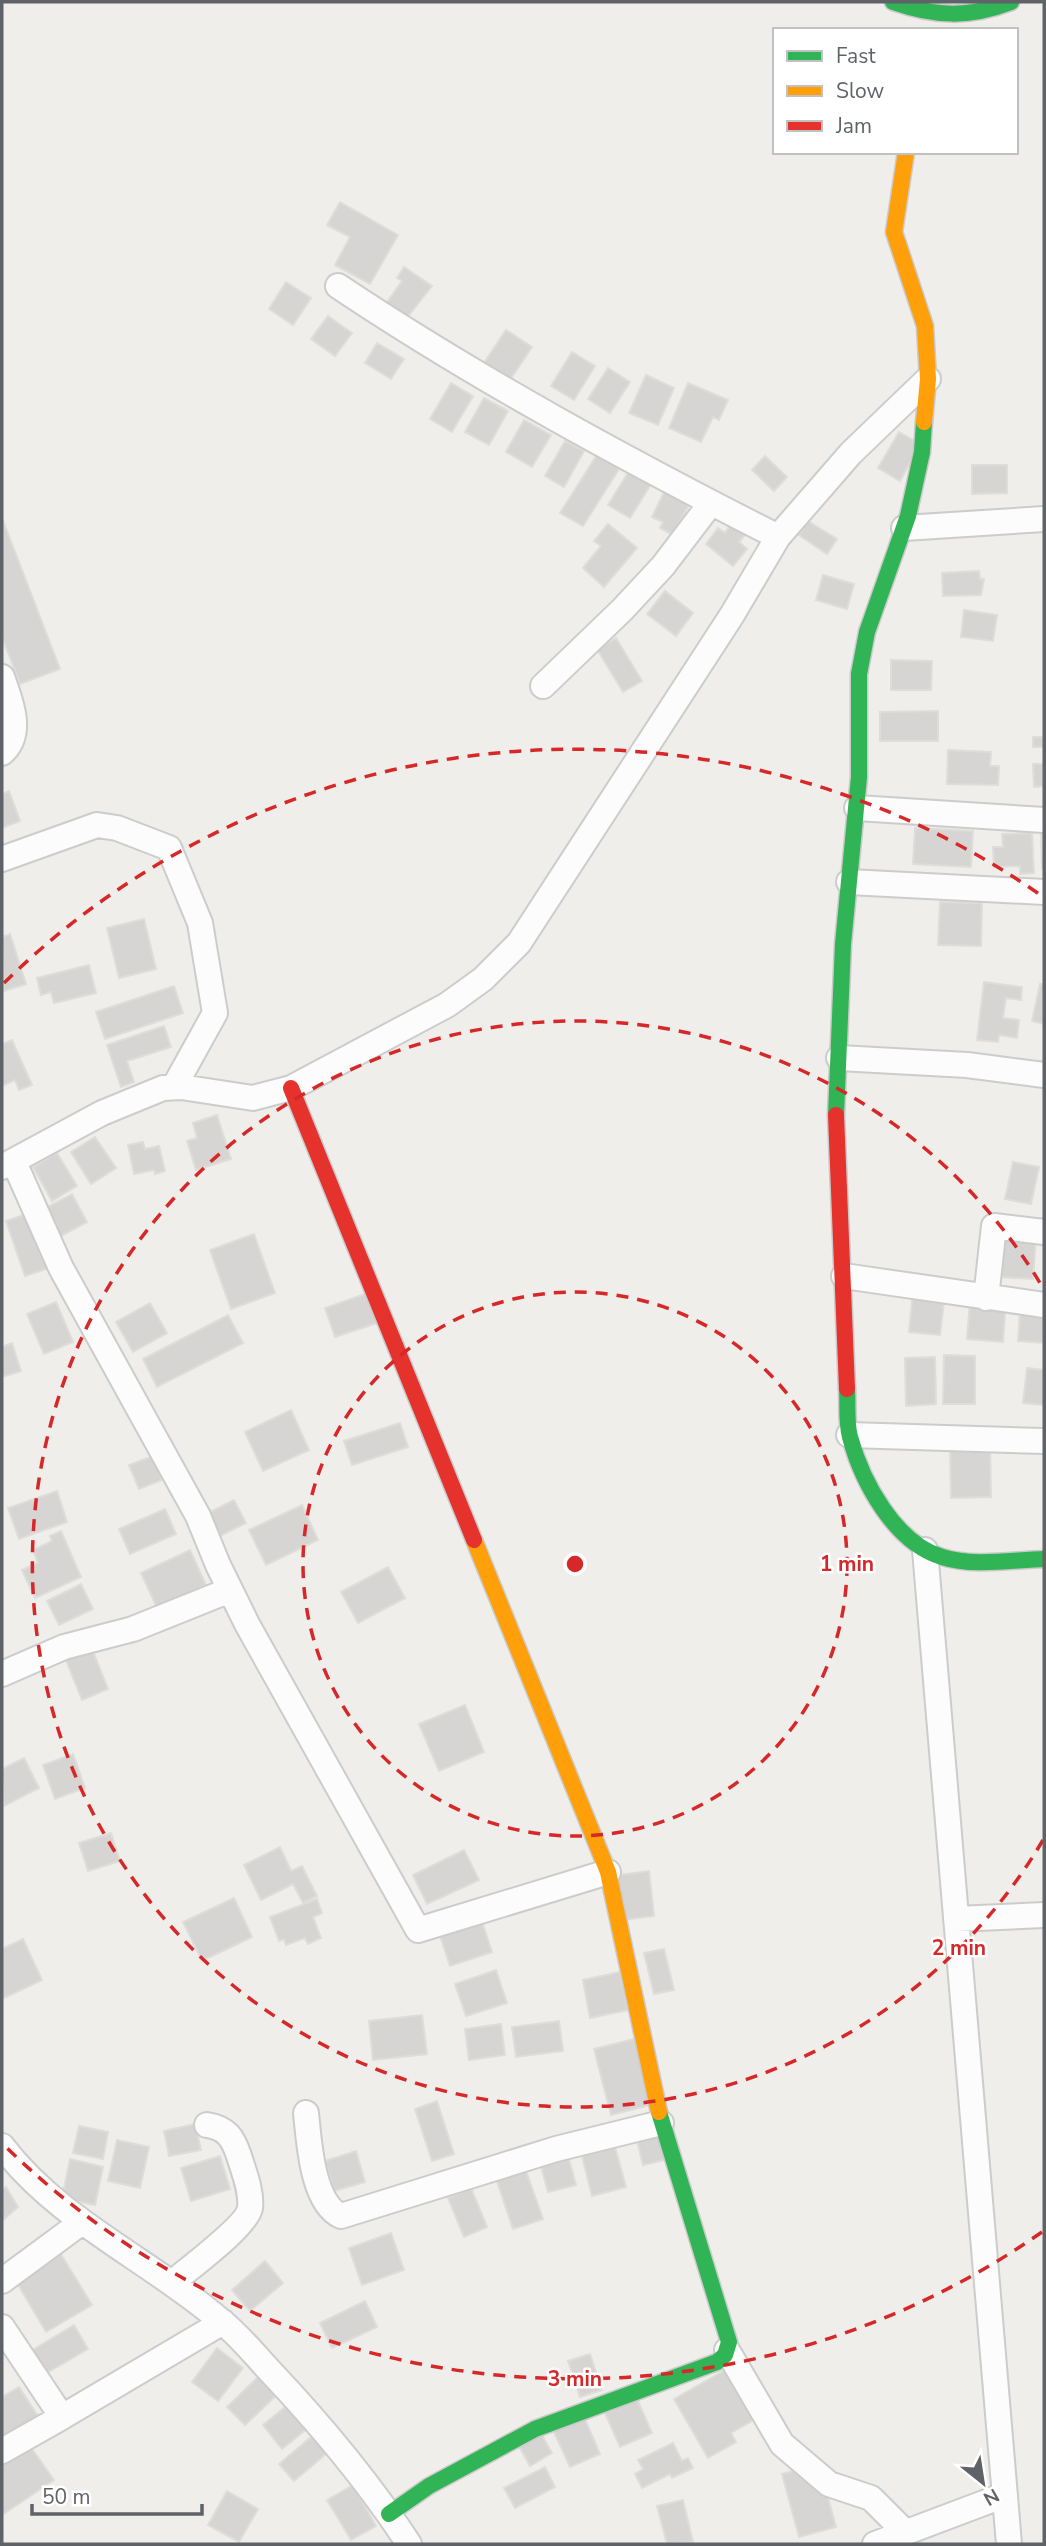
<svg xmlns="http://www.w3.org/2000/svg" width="1046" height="2546" font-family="'Nunito Sans',sans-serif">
  <rect width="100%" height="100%" fill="#efeeea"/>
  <path fill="#d6d5d3" stroke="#deddd9" stroke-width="2" d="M 340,202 L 398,235 L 370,284 L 335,265 L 350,237 L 327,225 Z
    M 404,267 L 432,286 L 406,319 L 385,305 L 402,281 L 397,278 Z
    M 286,282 L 311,298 L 293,325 L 269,309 Z
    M 328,316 L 352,333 L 335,356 L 311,339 Z
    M 506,330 L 532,347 L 506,386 L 480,369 Z
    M 377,343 L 404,359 L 391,379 L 365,363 Z
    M 572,352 L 595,366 L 574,400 L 551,386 Z
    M 608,368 L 630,382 L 610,413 L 588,399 Z
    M 646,375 L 674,388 L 658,425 L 629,413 Z
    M 451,383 L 473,396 L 452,432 L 430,419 Z
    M 688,383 L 728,400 L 719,420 L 713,417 L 701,442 L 669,428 Z
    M 484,398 L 508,411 L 489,445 L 465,432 Z
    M 524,420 L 551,435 L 532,467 L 506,452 Z
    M 899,432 L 920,444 L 900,481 L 878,468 Z
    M 565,441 L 584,451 L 564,487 L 545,476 Z
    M 597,455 L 619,469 L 583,526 L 560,513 Z
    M 765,456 L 787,477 L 774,491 L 752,470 Z
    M 972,465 L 1007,465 L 1007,493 L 972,494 Z
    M 631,468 L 653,481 L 630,518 L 608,505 Z
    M 668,484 L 693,497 L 673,535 L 660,528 L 663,522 L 652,517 Z
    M 2,518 L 60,669 L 20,684 L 2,637 Z
    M 808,521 L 837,539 L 827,554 L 799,535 Z
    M 608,524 L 637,548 L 604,587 L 583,568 L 601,546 L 594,541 Z
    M 731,524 L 745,535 L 739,542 L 747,549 L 733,566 L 706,544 L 718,528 L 725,533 Z
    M 979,571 L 980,579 L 984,579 L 981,595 L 943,596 L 942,573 Z
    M 823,575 L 854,584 L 847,609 L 816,600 Z
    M 665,591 L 693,613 L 676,636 L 647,614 Z
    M 964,610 L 997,615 L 993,641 L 961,637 Z
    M 616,638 L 642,681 L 623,692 L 597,649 Z
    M 891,660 L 932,661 L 931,690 L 891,690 Z
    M 938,711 L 938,741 L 880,741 L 880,712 Z
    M 1033,737 L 1044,737 L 1044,747 L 1033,747 Z
    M 948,750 L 991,752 L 990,766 L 999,766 L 998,785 L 947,784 Z
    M 1033,764 L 1044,764 L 1044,786 L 1034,787 Z
    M 9,791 L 20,821 L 2,828 L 2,794 Z
    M 915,828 L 973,831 L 971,867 L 913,864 Z
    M 1041,831 L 1044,831 L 1044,869 L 1042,869 Z
    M 1032,833 L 1034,873 L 1020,874 L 1020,866 L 994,867 L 993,847 L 1003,847 L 1002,834 Z
    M 940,902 L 982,903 L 981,946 L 938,945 Z
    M 144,919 L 156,969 L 119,978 L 107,928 Z
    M 10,934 L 26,984 L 4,991 L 2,937 Z
    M 89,965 L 96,993 L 54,1003 L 51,992 L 41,995 L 37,978 Z
    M 984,982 L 1022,987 L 1021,1000 L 1006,998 L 1003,1018 L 1019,1020 L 1017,1038 L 999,1035 L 998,1042 L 977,1040 Z
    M 1040,984 L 1044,984 L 1044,1024 L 1032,1021 Z
    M 174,986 L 183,1013 L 105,1039 L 96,1012 Z
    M 164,1026 L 171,1047 L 127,1061 L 134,1082 L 121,1087 L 107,1045 Z
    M 12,1040 L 32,1085 L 19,1090 L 15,1080 L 2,1086 L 2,1044 Z
    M 217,1115 L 231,1159 L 196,1170 L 187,1141 L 197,1138 L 193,1123 Z
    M 95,1137 L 116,1168 L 91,1184 L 71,1152 Z
    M 143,1142 L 145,1149 L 159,1146 L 165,1171 L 155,1174 L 154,1170 L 134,1174 L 128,1145 Z
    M 57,1153 L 77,1186 L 52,1201 L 33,1167 Z
    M 1013,1162 L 1039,1167 L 1031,1204 L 1005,1199 Z
    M 72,1194 L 87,1222 L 61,1236 L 46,1208 Z
    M 35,1211 L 55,1266 L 25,1276 L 6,1221 Z
    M 254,1234 L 275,1293 L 231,1309 L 210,1250 Z
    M 999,1235 L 1036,1237 L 1033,1279 L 996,1277 Z
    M 376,1290 L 386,1320 L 335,1337 L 325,1308 Z
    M 913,1291 L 945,1294 L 940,1335 L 909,1332 Z
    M 970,1300 L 1006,1303 L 1003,1342 L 967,1339 Z
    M 56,1302 L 73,1342 L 44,1354 L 27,1314 Z
    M 150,1303 L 167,1333 L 133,1352 L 116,1322 Z
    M 1020,1309 L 1044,1310 L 1044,1343 L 1018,1341 Z
    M 228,1315 L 243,1343 L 157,1387 L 143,1359 Z
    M 12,1343 L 21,1371 L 2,1377 L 2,1347 Z
    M 944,1355 L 975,1356 L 975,1404 L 943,1404 Z
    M 935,1357 L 936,1404 L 906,1406 L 905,1358 Z
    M 1027,1368 L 1044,1370 L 1044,1405 L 1023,1403 Z
    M 291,1410 L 309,1450 L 263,1471 L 245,1432 Z
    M 400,1423 L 408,1447 L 352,1465 L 344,1441 Z
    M 990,1443 L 991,1497 L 951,1498 L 950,1444 Z
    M 153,1456 L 162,1480 L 139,1489 L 129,1465 Z
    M 57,1491 L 67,1522 L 19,1539 L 8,1508 Z
    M 234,1500 L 246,1523 L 220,1536 L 208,1513 Z
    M 302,1505 L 318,1540 L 266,1565 L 249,1530 Z
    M 165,1509 L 176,1534 L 130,1554 L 119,1529 Z
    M 61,1531 L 81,1577 L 35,1598 L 22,1570 L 38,1563 L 33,1550 L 52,1541 L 50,1536 Z
    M 190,1550 L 206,1585 L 157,1608 L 141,1573 Z
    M 388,1567 L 405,1598 L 358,1623 L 341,1592 Z
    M 81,1584 L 93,1609 L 59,1625 L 47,1601 Z
    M 90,1644 L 108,1689 L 82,1700 L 64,1655 Z
    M 465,1705 L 484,1752 L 439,1771 L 419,1724 Z
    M 73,1754 L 85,1788 L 55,1799 L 43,1765 Z
    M 24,1758 L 39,1788 L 4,1806 L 2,1769 Z
    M 111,1833 L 120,1861 L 88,1871 L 79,1843 Z
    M 280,1847 L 291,1871 L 302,1866 L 317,1896 L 303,1903 L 293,1884 L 261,1900 L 244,1865 Z
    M 464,1850 L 479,1880 L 427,1904 L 413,1875 Z
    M 649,1871 L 654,1916 L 616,1921 L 611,1876 Z
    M 234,1898 L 252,1937 L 202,1961 L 183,1922 Z
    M 317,1899 L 322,1913 L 313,1917 L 321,1938 L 308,1944 L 305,1938 L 286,1945 L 284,1939 L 279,1941 L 270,1917 Z
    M 480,1916 L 492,1952 L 450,1966 L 438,1930 Z
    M 23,1939 L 42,1980 L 2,1999 L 2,1949 Z
    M 664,1949 L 674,1990 L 654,1994 L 644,1953 Z
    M 496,1970 L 507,2003 L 466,2016 L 455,1984 Z
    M 620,1972 L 628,2010 L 590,2018 L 583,1980 Z
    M 422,2015 L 427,2054 L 373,2060 L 369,2021 Z
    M 559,2021 L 563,2051 L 516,2057 L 512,2027 Z
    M 501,2024 L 505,2055 L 469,2060 L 465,2029 Z
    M 642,2037 L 658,2103 L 611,2115 L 594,2049 Z
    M 437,2101 L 454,2154 L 432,2161 L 415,2109 Z
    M 660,2122 L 668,2159 L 643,2165 L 634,2128 Z
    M 195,2124 L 201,2150 L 169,2156 L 164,2131 Z
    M 79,2126 L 108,2132 L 103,2159 L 73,2153 Z
    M 117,2140 L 149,2147 L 140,2188 L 108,2181 Z
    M 615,2147 L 626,2187 L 592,2196 L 582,2156 Z
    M 356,2151 L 365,2182 L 334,2191 L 325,2161 Z
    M 567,2152 L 576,2185 L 548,2192 L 539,2159 Z
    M 220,2156 L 230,2189 L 191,2201 L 181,2168 Z
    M 70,2159 L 103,2167 L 95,2205 L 62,2198 Z
    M 525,2168 L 543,2219 L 513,2229 L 496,2178 Z
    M 6,2187 L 18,2207 L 2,2221 L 2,2189 Z
    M 471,2188 L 487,2227 L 464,2237 L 448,2198 Z
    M 391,2233 L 404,2270 L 362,2285 L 349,2248 Z
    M 59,2251 L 92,2305 L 46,2332 L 14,2278 Z
    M 265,2261 L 283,2283 L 250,2311 L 232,2290 Z
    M 365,2301 L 377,2327 L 332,2348 L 320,2323 Z
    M 74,2325 L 88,2349 L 40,2377 L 26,2354 Z
    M 217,2348 L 243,2368 L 218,2401 L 192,2382 Z
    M 590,2354 L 602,2390 L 580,2397 L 568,2361 Z
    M 732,2366 L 761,2416 L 731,2433 L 736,2442 L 708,2458 L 674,2399 Z
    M 261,2374 L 279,2393 L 245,2425 L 227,2407 Z
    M 19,2387 L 38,2416 L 5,2437 L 2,2432 L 2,2397 Z
    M 295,2399 L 314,2423 L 282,2449 L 263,2425 Z
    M 637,2399 L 652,2433 L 620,2447 L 605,2413 Z
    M 584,2417 L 600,2454 L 570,2467 L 553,2430 Z
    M 538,2428 L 552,2453 L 530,2466 L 516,2441 Z
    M 317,2432 L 332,2449 L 294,2481 L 279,2464 Z
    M 673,2443 L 682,2461 L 688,2458 L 693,2468 L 672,2478 L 670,2474 L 642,2488 L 635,2474 L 643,2469 L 638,2460 Z
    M 30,2446 L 54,2480 L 2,2515 L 2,2465 Z
    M 819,2464 L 836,2527 L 799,2537 L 782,2474 Z
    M 545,2467 L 555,2487 L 515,2508 L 504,2488 Z
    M 353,2485 L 376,2526 L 351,2540 L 327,2500 Z
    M 227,2491 L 258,2509 L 239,2542 L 208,2525 Z
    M 683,2500 L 693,2542 L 667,2544 L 657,2506 Z"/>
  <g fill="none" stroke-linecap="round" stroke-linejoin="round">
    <g stroke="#cbcccc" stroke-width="28">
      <path id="street" d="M 338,286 C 477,379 629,461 778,537
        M 904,528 L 1044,519
        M 2,677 C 11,702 24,734 2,753
        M 543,686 L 622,610 L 663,566 L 711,503
        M 857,808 L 1044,820
        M 2,859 L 97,825 L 117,828 L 169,848 L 200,923 L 215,1013 L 174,1087
        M 849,882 L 1044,892
        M 839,1058 L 967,1065 L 1044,1075
        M 14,1162 L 61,1268 L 198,1516 L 218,1565 L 247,1624 L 418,1930 L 608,1872
        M 2,1167 L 102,1113 L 163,1088 L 181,1087 L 253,1098 L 291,1088 L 447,1005 L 483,979 L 519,943 L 732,615 L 778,537 L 851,453 L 928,379
        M 844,1276 L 1044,1305
        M 986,1298 L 994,1226 L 1044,1232
        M 849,1435 L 1044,1441
        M 925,1550 L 1009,2544
        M 2,1674 L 64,1647 L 133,1629 L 230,1590
        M 956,1919 L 1044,1915
        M 306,2113 C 309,2141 312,2203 341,2216 L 556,2149 L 661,2123
        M 2,2146 C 59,2221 150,2260 221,2321 C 239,2335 254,2354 269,2370 C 321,2425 368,2481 409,2544
        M 2,2281 L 82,2222
        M 173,2282 C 188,2269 247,2226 250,2208 C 252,2192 244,2172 239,2156 C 233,2138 227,2128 207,2125
        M 2,2327 L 62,2417 L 2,2451
        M 727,2350 L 782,2444 L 829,2484 L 871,2498 L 906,2533
        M 62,2417 L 223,2322
        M 875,2544 L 1005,2495"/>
    </g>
    <g stroke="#cacacb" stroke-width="19">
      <path id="fast" d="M 893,2 C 936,17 969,18 1011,2
        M 836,1115 L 843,944 L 859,777 L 859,674 L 867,632 L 908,516 L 922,452 L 924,422
        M 847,1389 C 848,1404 846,1423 850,1437 C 862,1482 895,1543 942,1557 C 974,1567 1011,1560 1044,1559
        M 389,2514 L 429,2486 L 535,2429 L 717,2362 L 725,2355 L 729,2342 L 659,2112"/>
    </g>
    <g stroke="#cacacb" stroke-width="19">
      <path id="slow" d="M 906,152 L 894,232 L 925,326 L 928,379 L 924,422
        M 474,1540 L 608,1872 L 659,2112"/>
    </g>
    <g stroke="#cacacb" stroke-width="19">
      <path id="jam" d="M 291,1088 L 474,1540
        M 836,1115 L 847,1389"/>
    </g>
    <use href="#street" stroke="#fdfcfc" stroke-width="24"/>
    <use href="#fast" stroke="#30b455" stroke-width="16"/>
    <use href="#slow" stroke="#ff9f0a" stroke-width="16"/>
    <use href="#jam" stroke="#e5322d" stroke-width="16"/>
  </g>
  <g fill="none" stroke="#d62828" stroke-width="3.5" stroke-dasharray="12 9">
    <circle cx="575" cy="1564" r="272"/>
    <path d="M1043 1840A543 543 0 1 1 1043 1288"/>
    <path d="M1042 2232A815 815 0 0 1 4 2145M4 983A815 815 0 0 1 1042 896"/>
  </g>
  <circle cx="575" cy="1564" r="10" fill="#d62828" stroke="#fff" stroke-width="3.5"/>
  <g font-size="21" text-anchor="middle" font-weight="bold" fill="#d62828" stroke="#fff" stroke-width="5" stroke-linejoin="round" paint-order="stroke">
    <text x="847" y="1571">1 min</text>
    <text x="959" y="1955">2 min</text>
    <text x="575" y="2386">3 min</text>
  </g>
  <rect width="1046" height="2546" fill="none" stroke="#5f6368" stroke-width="7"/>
  <rect x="773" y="28" width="245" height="126" fill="#ffffff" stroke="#bfc1c3" stroke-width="2"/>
  <rect x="787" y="51" width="35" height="10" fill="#30b455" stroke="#bfc1c3" stroke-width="2"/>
  <text x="836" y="63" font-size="21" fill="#5f6368">Fast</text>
  <rect x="787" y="86" width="35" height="10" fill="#ff9f0a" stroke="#bfc1c3" stroke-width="2"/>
  <text x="836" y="98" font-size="21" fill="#5f6368">Slow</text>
  <rect x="787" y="121" width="35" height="10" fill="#e5322d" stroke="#bfc1c3" stroke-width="2"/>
  <text x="836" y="133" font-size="21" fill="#5f6368">Jam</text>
  <g transform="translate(983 2483) rotate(150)" stroke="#ffffff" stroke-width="5" paint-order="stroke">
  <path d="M0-5L12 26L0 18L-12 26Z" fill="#5f6368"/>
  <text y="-10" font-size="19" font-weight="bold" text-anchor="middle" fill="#5f6368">N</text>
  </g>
  <path d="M32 2504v10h170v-10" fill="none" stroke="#5f6368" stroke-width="3.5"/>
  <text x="42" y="2504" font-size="21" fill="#5f6368" stroke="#ffffff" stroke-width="5" paint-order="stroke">50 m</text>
</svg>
